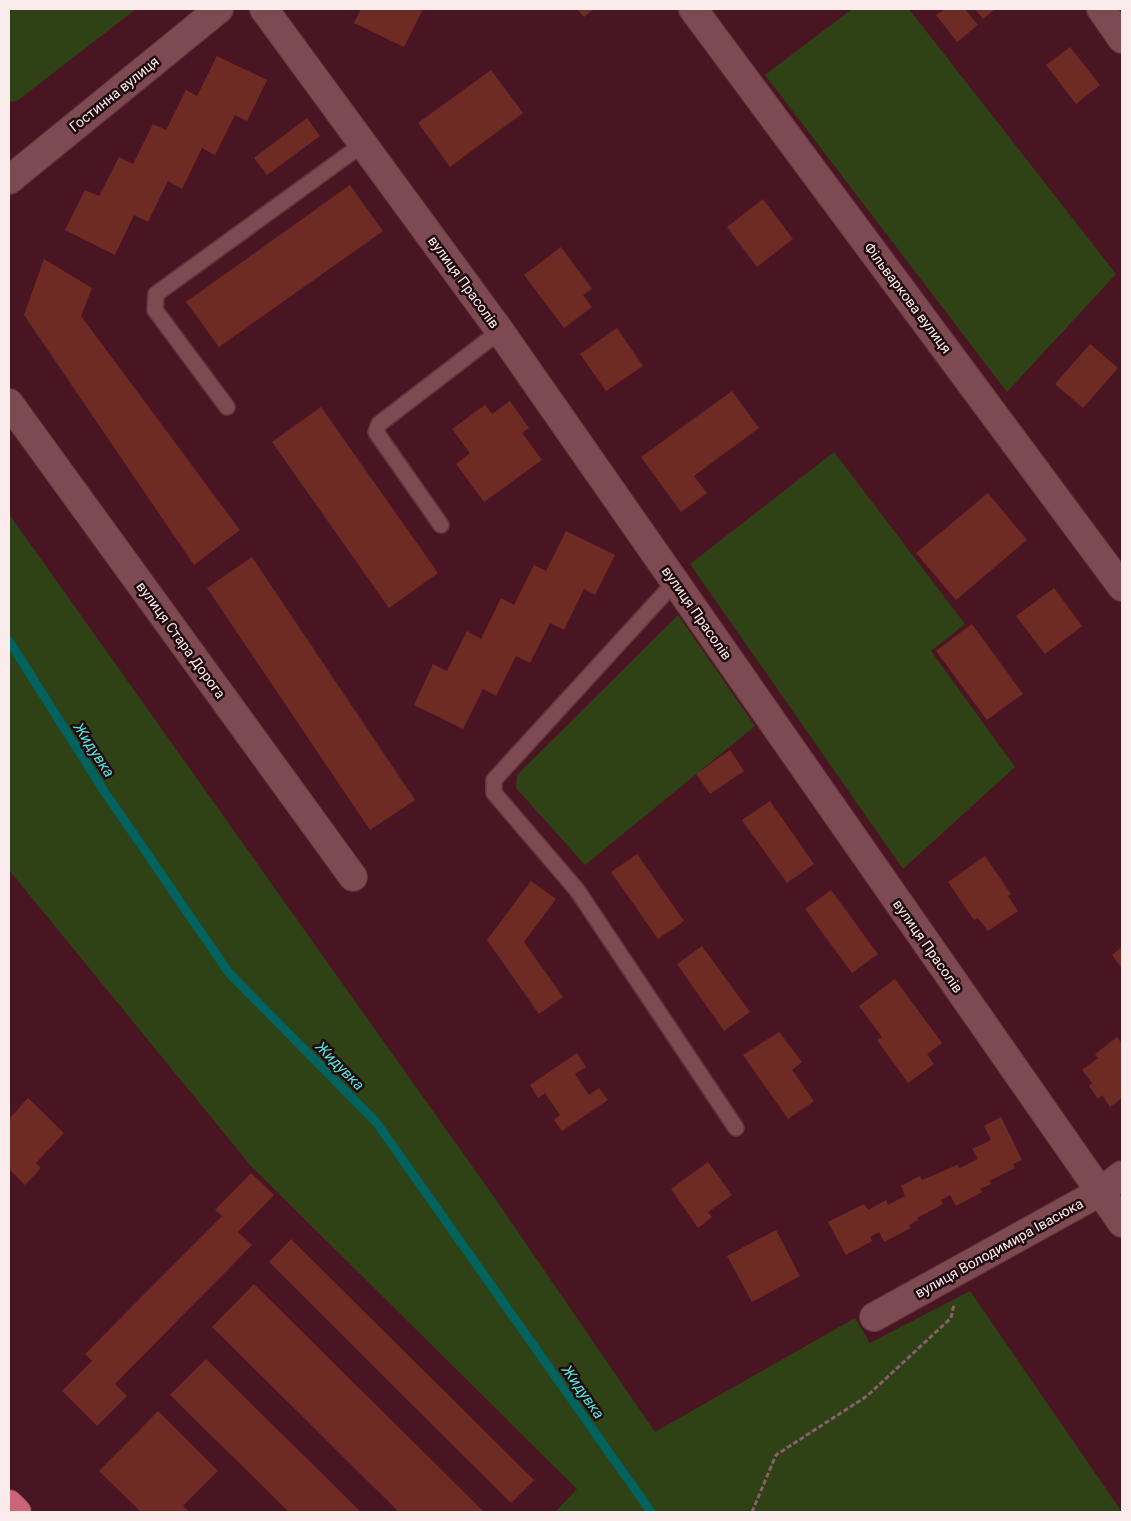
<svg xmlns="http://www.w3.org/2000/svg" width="1131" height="1521" font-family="Roboto,sans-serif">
  <rect width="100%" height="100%" fill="#4a1522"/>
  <path fill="#2e4215" d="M 9,9 L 136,9 L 17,101 L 9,102 Z
    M 852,9 L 909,9 L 1116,274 L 1007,392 L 765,75 Z
    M 834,452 L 965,624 L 931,651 L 1015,767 L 903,869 L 690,564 Z
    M 9,514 L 494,1197 L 655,1432 L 855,1318 L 870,1343 L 970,1291 L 1122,1512 L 555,1512 L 577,1489 L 251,1166 L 9,870 Z
    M 678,615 L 755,726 L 585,865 L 516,788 L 517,775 Z"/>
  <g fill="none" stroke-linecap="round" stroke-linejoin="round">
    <path stroke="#01625e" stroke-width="9" d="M 9,641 L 104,791 L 229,973 L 376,1122 L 651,1512"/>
  </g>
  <path fill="#6e2b24" d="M 361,9 L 423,9 L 404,47 L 354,23 Z
    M 577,9 L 594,9 L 584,17 Z
    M 945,9 L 965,9 L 978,25 L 957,42 L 936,15 Z
    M 975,9 L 995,9 L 983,19 Z
    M 1070,47 L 1100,85 L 1076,104 L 1046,65 Z
    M 217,56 L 267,80 L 247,121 L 235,115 L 215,155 L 202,148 L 182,189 L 168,181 L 148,222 L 134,215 L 115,255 L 65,230 L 85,190 L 99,196 L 119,157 L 133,164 L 153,124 L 166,130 L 186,90 L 197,96 Z
    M 491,70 L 523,113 L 450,167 L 418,123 Z
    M 307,118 L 320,136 L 267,175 L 254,158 Z
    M 350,185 L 383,231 L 219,347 L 186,302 Z
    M 763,199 L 793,239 L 757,267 L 727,227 Z
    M 561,247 L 592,289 L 583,295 L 592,307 L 564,328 L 524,275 Z
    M 44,259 L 92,288 L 81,316 L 240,530 L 194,565 L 24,315 Z
    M 617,328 L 643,366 L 606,391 L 580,354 Z
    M 1090,344 L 1118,368 L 1083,408 L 1055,384 Z
    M 732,391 L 759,428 L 694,476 L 707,493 L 681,512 L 641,457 Z
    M 510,401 L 529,428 L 522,433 L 542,460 L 484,502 L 456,464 L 470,453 L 452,429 L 485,405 L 492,414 Z
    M 321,407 L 438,573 L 389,608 L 272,442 Z
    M 988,493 L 1027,540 L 956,600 L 916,553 Z
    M 566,531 L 615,555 L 595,595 L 584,589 L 564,630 L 550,623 L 530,663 L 516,656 L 496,696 L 483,689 L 463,729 L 414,705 L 433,664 L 447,671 L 467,631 L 481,639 L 501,598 L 514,605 L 534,565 L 546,571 Z
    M 252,557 L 415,800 L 370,830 L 207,588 Z
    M 1054,588 L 1082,626 L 1045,654 L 1016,616 Z
    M 972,624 L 1023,694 L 987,720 L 936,651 Z
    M 730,750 L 744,771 L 710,794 L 696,774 Z
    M 770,801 L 814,864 L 787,883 L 742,820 Z
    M 637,854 L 684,921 L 658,939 L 611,872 Z
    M 985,856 L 1011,894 L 1008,896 L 1018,911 L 988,931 L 978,918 L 974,920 L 948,882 Z
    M 531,881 L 556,899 L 524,942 L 563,997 L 539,1014 L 487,940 Z
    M 831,890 L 878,954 L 852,973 L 805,909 Z
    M 702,946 L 750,1012 L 724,1031 L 677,964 Z
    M 1122,947 L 1122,969 L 1112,955 Z
    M 895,979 L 942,1043 L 927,1054 L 934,1064 L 908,1083 L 877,1040 L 882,1037 L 859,1006 Z
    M 779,1032 L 802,1062 L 792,1070 L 814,1101 L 788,1119 L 743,1055 Z
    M 1117,1037 L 1122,1043 L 1122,1098 L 1110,1107 L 1102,1095 L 1098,1099 L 1089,1086 L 1092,1083 L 1082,1070 L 1098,1058 L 1095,1054 Z
    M 577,1053 L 586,1067 L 575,1074 L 589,1095 L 599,1088 L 608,1100 L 562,1131 L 554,1120 L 560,1115 L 545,1093 L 538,1098 L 530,1085 Z
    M 28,1098 L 64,1133 L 36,1163 L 41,1168 L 25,1185 L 9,1169 L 9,1119 Z
    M 1001,1117 L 1022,1160 L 1013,1164 L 1015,1168 L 989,1181 L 991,1184 L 980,1189 L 982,1192 L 956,1206 L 950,1195 L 941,1200 L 943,1204 L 917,1218 L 918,1220 L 909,1225 L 911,1228 L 884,1242 L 879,1232 L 870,1237 L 872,1241 L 846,1255 L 828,1222 L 864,1204 L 868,1210 L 886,1200 L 888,1205 L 905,1196 L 901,1186 L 920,1176 L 922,1180 L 957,1165 L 960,1168 L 978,1159 L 972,1149 L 991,1140 L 984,1126 Z
    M 708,1162 L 732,1195 L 708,1212 L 712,1217 L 698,1228 L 671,1189 Z
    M 251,1173 L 274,1195 L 238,1232 L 252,1245 L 115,1384 L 127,1396 L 97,1426 L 62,1391 L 92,1361 L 85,1354 L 222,1216 L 215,1210 Z
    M 776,1230 L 800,1276 L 752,1302 L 727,1256 Z
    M 291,1239 L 534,1480 L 511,1503 L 269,1262 Z
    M 254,1284 L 483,1511 L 482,1512 L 399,1512 L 212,1327 Z
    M 206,1359 L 361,1512 L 289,1512 L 170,1395 Z
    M 158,1411 L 218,1471 L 183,1506 L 190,1512 L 141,1512 L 99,1471 Z"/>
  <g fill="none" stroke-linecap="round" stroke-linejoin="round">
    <g stroke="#63333e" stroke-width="18">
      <path id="lane" d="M 227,407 L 155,310 L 156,294 L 363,144
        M 441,525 L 376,432 L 379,424 L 500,331
        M 675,582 L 494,780 L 494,793 L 577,890 L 736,1128"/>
    </g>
    <g stroke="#63333e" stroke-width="30">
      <path id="street" d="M 264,9 L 500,331 L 1122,1223
        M 693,9 L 1122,587
        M 1101,9 L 1122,39
        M 9,180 L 219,9
        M 9,403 L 353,877
        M 874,1317 L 1100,1192 L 1122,1175"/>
    </g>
    <g stroke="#63333e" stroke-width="30">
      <path id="primary" d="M 9,1504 L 17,1512"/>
    </g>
    <path stroke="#876068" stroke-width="3" stroke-dasharray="5 2.5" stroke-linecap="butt" d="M 752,1512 L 776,1455 L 867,1396 L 951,1318 L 954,1304"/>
    <use href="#lane" stroke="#7d4a52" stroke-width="15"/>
    <use href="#street" stroke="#7d4a52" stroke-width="28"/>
    <use href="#primary" stroke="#cd6579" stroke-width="28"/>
  </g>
  <g text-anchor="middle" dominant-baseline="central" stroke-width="5" stroke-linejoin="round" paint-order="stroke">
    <g font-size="14" fill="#faeced" stroke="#210a0f">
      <text transform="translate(114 94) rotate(-39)">Гостинна вулиця</text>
      <text transform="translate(464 282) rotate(54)">вулиця Прасолів</text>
      <text transform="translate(908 298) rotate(53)">Фільваркова вулиця</text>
      <text transform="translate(697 613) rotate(55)">вулиця Прасолів</text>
      <text transform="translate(181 640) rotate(54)">вулиця Стара Дорога</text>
      <text transform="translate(928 946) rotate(55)">вулиця Прасолів</text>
      <text transform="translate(999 1248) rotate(-29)">вулиця Володимира Івасюка</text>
    </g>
    <g font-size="15" font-style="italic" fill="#4ee7dd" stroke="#210a0f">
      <text transform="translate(94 750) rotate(57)">Жидувка</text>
      <text transform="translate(340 1066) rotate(45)">Жидувка</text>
      <text transform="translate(583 1392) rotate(55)">Жидувка</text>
    </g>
  </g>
  <rect width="1131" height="1521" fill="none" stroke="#faeced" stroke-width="20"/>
</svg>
